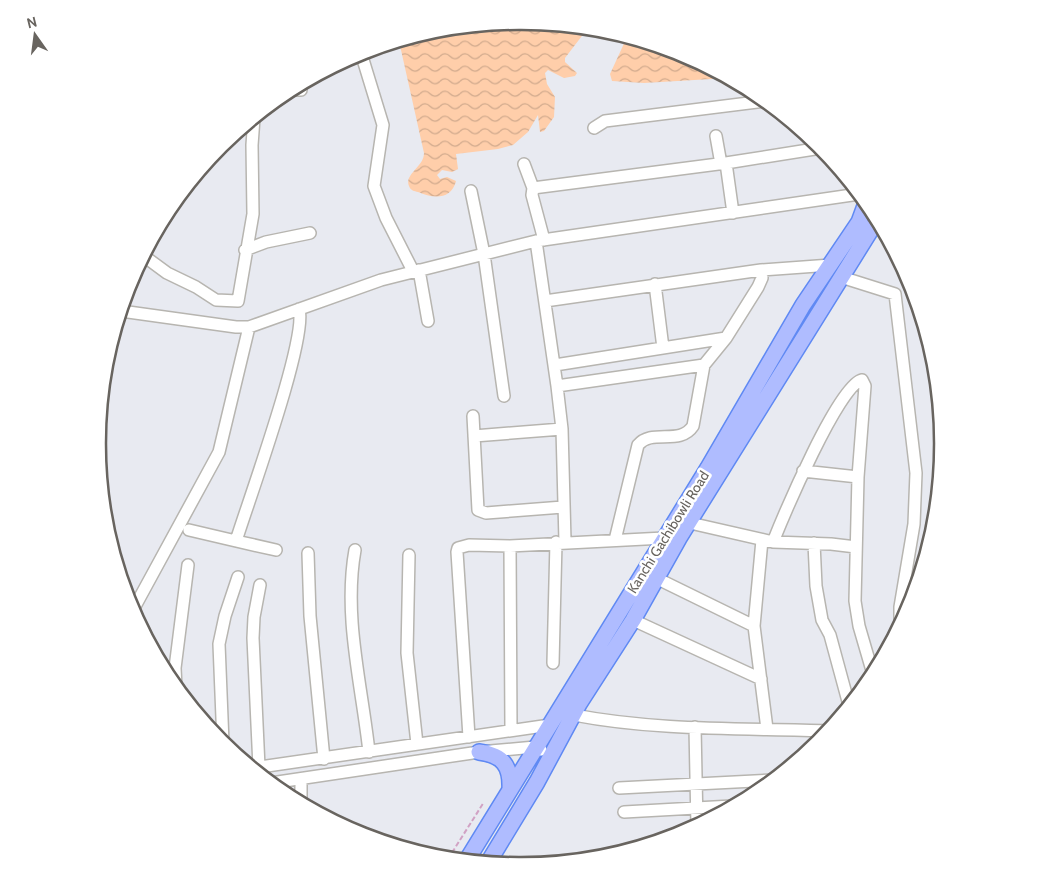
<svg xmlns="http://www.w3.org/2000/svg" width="1040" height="887" font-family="Cabin,sans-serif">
  <defs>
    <pattern id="water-waves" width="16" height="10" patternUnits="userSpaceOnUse" patternTransform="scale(1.25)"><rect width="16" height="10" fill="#ffceaa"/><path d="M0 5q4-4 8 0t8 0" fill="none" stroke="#d2ab8e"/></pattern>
  </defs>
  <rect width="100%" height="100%" fill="#e8eaf1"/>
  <path fill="url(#water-waves)" d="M 520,21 L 588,28 L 565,58 L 565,62 L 577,73 L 575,76 L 564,78 L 548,70 L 545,73 L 547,84 L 555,97 L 554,117 L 544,131 L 540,132 L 538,115 L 528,132 L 513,145 L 498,149 L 456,154 L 458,169 L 452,172 L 442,170 L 437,175 L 440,179 L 447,177 L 456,181 C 451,201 432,198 418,192 C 414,191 411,191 409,186 C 404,174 424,167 424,153 L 399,41 L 438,29 Z
    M 627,37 L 682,54 L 728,78 L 644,83 L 612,81 L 610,74 Z"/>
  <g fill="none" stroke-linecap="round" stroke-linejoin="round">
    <g stroke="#b7b5b0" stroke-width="14">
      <path id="minor" d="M 361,53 L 383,125 L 374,186 L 386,218 L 413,271
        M 291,90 L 301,90 L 301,84
        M 594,128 L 605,121 L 765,101
        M 716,136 L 721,164
        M 726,163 L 733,213
        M 524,164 L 533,188 L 532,195 L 544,240
        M 533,188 L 726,163 L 821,148
        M 471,191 L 484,254 L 504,396
        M 536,241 L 557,386 L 562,429 L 565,541
        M 245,250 L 266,242 L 310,233
        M 144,256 L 167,273 L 196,287 L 216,300 L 238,301 L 253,214 L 252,145 L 254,118
        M 419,270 L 428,321
        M 841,277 L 895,294 L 916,473 L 914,524 L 900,607 L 900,624
        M 655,284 L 663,348
        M 545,301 L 761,270 L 831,265
        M 121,311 L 236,327 L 249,327
        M 555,365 L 726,338
        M 557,386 L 704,365
        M 473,416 L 478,510 L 486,513 L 563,507
        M 474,436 L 562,429
        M 803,471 L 858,477
        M 690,523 L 773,542 L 831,544 L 856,547
        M 189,530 L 236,541 C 248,502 308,338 299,309
        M 615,540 L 638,445 C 652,428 680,446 693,426 L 704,365 L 726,338 L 758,287 L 762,278 L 761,270
        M 236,541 L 276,550
        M 773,542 C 783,517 839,384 862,380 L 865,386 L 858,477 L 855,601 L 859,626 L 873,674
        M 814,543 L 816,586 L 822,620 L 830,635 L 849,705
        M 510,546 L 511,730
        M 355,550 C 343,617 362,686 369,752
        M 308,553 L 310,616 L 324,759
        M 409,555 L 407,653 L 417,744
        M 656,578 L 754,626 L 767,729
        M 133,610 L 219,452 L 249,327 L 381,280 L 536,241 L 859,194
        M 633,620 L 761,679
        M 754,626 L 762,540
        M 553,663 L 556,542
        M 176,687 L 175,668 L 188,565
        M 574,715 C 657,731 744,728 828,731
        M 695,727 L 697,826
        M 469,737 L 457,552 L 458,548 L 469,545 L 510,546 L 664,538
        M 223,743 L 219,644 L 225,616 L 238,577
        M 259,767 L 253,638 L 254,617 L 260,585
        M 253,768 L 550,725
        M 301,779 L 301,803
        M 271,783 L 479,752 L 535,747 L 541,750
        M 619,788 L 772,780
        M 624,812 L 732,806"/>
    </g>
    <g stroke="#5f89f3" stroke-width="18">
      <path id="major" d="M 479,752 C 503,755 511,766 510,789
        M 467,860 L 708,468 L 803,305 L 859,222 L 866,203
        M 488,863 L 537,782 L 579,704 L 633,620 L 679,538 L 877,220"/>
    </g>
    <path stroke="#d1a2c4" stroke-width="2" stroke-dasharray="5 2.5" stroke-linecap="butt" d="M 448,859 L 484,802"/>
    <use href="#minor" stroke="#fff" stroke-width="11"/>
    <use href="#major" stroke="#afbcff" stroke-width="15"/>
  </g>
  <g text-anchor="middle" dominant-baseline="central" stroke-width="5" stroke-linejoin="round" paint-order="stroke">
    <g font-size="14" fill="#68645f" stroke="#fff">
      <text transform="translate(668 532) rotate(-58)">Kanchi Gachibowli Road</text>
    </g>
  </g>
  <path d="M0 0H1040V887H0ZM519 30H521A413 413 0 0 1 934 443V444A413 413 0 0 1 521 857H519A413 413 0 0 1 106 444V443A413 413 0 0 1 519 30Z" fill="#fff" fill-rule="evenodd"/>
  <path fill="none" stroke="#68645f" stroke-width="2.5" d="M519 30H521A413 413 0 0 1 934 443V444A413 413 0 0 1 521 857H519A413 413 0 0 1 106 444V443A413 413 0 0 1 519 30Z"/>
  <g transform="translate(35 35) rotate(346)" stroke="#ffffff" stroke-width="4" paint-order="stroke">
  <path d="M0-4L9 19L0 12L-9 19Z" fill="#68645f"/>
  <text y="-8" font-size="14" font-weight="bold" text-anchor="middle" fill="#68645f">N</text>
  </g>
</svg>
